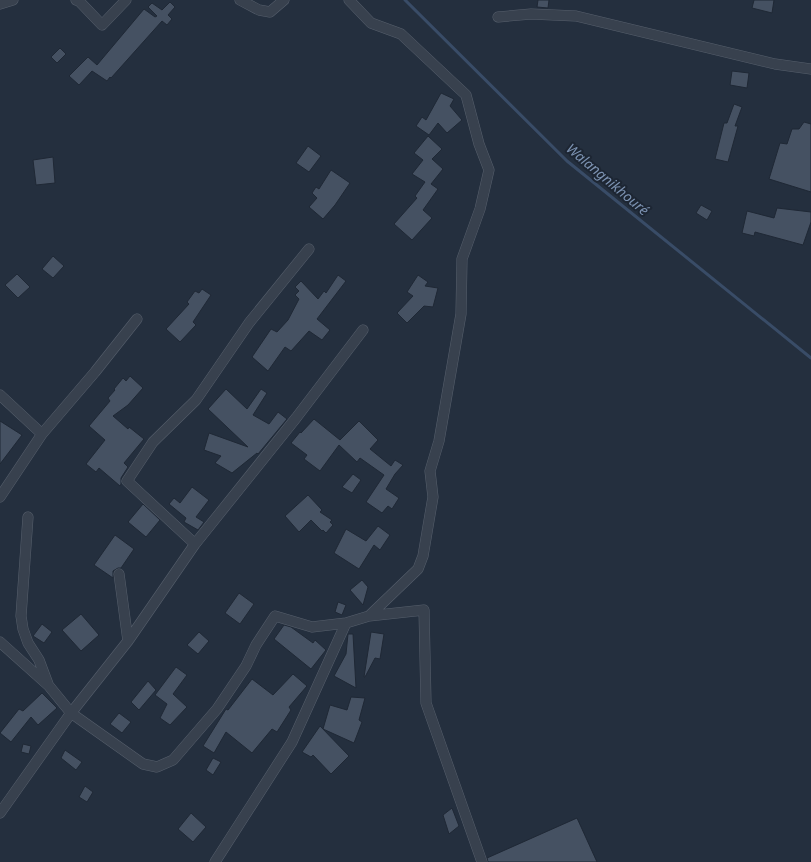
<svg xmlns="http://www.w3.org/2000/svg" width="811" height="862" font-family="'Noto Sans',sans-serif">
  <rect width="100%" height="100%" fill="#242f3e"/>
  <g fill="none" stroke-linecap="round" stroke-linejoin="round">
    <path stroke="#394c67" stroke-width="3" d="M 405,0 L 567,161 L 811,358"/>
  </g>
  <path fill="#455162" stroke="#1f2835" d="M 538,0 L 549,0 L 548,8 L 537,7 Z
    M 754,0 L 774,0 L 772,13 L 752,8 Z
    M 170,2 L 175,7 L 168,15 L 172,19 L 167,25 L 162,21 L 111,78 L 110,77 L 107,81 L 92,71 L 79,85 L 69,76 L 88,57 L 97,65 L 144,9 L 155,17 L 157,16 L 148,7 L 152,3 L 162,10 Z
    M 60,48 L 66,54 L 57,63 L 51,57 Z
    M 732,71 L 749,73 L 747,88 L 730,85 Z
    M 441,93 L 454,99 L 450,106 L 462,120 L 447,133 L 438,123 L 429,135 L 416,126 L 422,117 L 426,120 Z
    M 734,104 L 742,107 L 735,126 L 738,126 L 728,162 L 715,159 L 724,123 L 727,123 Z
    M 804,122 L 811,124 L 811,192 L 769,179 L 780,143 L 787,144 L 792,129 L 799,129 Z
    M 428,136 L 442,149 L 432,159 L 443,169 L 431,184 L 438,189 L 423,210 L 432,218 L 412,240 L 394,224 L 417,198 L 415,196 L 425,182 L 412,174 L 423,160 L 414,153 Z
    M 308,146 L 321,156 L 309,172 L 296,163 Z
    M 53,157 L 55,183 L 36,185 L 33,160 Z
    M 331,170 L 350,183 L 335,205 L 323,219 L 309,207 L 317,198 L 312,193 L 316,187 L 319,189 Z
    M 701,205 L 712,211 L 707,220 L 696,213 Z
    M 777,208 L 811,212 L 811,222 L 803,245 L 755,232 L 754,236 L 742,233 L 747,211 L 774,218 Z
    M 53,256 L 64,266 L 53,278 L 42,269 Z
    M 17,274 L 30,287 L 18,298 L 5,285 Z
    M 338,275 L 346,281 L 317,319 L 330,330 L 322,340 L 309,331 L 291,351 L 285,347 L 268,371 L 252,357 L 271,329 L 277,332 L 288,320 L 299,299 L 295,295 L 299,291 L 295,287 L 301,281 L 318,299 L 324,291 L 326,293 Z
    M 418,275 L 428,282 L 425,286 L 438,288 L 433,307 L 424,306 L 407,323 L 397,313 L 413,296 L 407,292 Z
    M 202,289 L 211,295 L 193,322 L 196,325 L 180,342 L 166,329 L 189,304 L 187,302 L 195,291 L 199,293 Z
    M 130,376 L 143,388 L 128,405 L 113,416 L 128,429 L 129,427 L 144,439 L 124,463 L 128,467 L 121,478 L 121,484 L 120,486 L 99,468 L 96,472 L 86,464 L 105,440 L 89,426 L 110,401 L 108,398 L 115,390 L 114,389 L 123,378 L 126,381 Z
    M 226,389 L 247,409 L 261,389 L 267,393 L 253,415 L 269,424 L 278,412 L 287,419 L 258,454 L 257,453 L 232,473 L 215,463 L 221,456 L 204,450 L 209,433 L 248,447 L 208,409 Z
    M 314,419 L 340,440 L 359,421 L 378,440 L 370,449 L 391,466 L 395,460 L 403,465 L 395,474 L 386,489 L 399,498 L 392,509 L 388,506 L 382,513 L 366,502 L 384,475 L 360,458 L 357,462 L 339,445 L 320,471 L 304,459 L 307,455 L 291,443 L 300,432 L 301,433 Z
    M 0,421 L 22,435 L 0,464 Z
    M 353,474 L 361,480 L 352,493 L 342,487 Z
    M 192,487 L 209,500 L 196,517 L 204,522 L 198,530 L 184,522 L 186,518 L 169,504 L 174,498 L 180,503 Z
    M 308,495 L 322,510 L 320,512 L 332,520 L 330,522 L 333,525 L 326,533 L 323,530 L 322,531 L 311,520 L 299,532 L 285,516 Z
    M 143,504 L 160,520 L 146,537 L 128,522 Z
    M 378,526 L 390,535 L 380,550 L 374,545 L 359,569 L 334,553 L 346,529 L 366,541 Z
    M 115,535 L 134,549 L 121,568 L 118,568 L 113,571 L 113,578 L 94,565 Z
    M 362,580 L 368,587 L 363,605 L 350,590 Z
    M 239,593 L 254,604 L 240,624 L 225,613 Z
    M 338,602 L 346,605 L 342,615 L 335,612 Z
    M 81,614 L 99,635 L 81,651 L 62,630 Z
    M 42,624 L 52,632 L 44,643 L 33,636 Z
    M 284,625 L 291,627 L 313,643 L 315,640 L 326,650 L 311,669 L 274,639 Z
    M 199,632 L 209,641 L 198,654 L 187,645 Z
    M 371,632 L 384,634 L 380,659 L 375,658 L 365,677 L 364,677 Z
    M 348,634 L 353,634 L 356,688 L 334,676 L 346,654 Z
    M 176,667 L 187,675 L 173,694 L 187,707 L 170,725 L 160,718 L 167,704 L 155,695 Z
    M 293,674 L 307,686 L 289,707 L 291,710 L 277,732 L 272,729 L 252,753 L 226,732 L 214,753 L 203,746 L 226,709 L 228,710 L 252,679 L 273,695 Z
    M 148,681 L 156,690 L 139,710 L 131,702 Z
    M 42,693 L 57,708 L 38,725 L 31,717 L 11,742 L 0,733 L 19,709 L 23,711 Z
    M 351,697 L 365,698 L 359,720 L 362,722 L 354,743 L 323,729 L 330,705 L 347,710 Z
    M 119,713 L 131,722 L 122,733 L 110,724 Z
    M 320,726 L 349,756 L 331,774 L 313,755 L 311,757 L 302,752 Z
    M 23,744 L 31,746 L 29,754 L 21,752 Z
    M 65,750 L 82,762 L 76,770 L 61,758 Z
    M 213,758 L 221,762 L 213,775 L 206,770 Z
    M 85,786 L 93,792 L 87,802 L 79,797 Z
    M 452,808 L 459,826 L 449,834 L 443,815 Z
    M 191,813 L 206,827 L 193,842 L 178,829 Z
    M 577,818 L 597,862 L 488,862 L 487,858 Z"/>
  <g fill="none" stroke-linecap="round" stroke-linejoin="round">
    <g stroke="#565f6c" stroke-width="11">
      <path id="minor" d="M 76,0 L 79,1 L 102,25 L 126,0
        M 240,0 L 259,10 L 270,12 L 284,0
        M 0,4 L 13,0
        M 498,17 L 531,14 L 576,16 L 775,64 L 811,69
        M 0,395 L 42,434
        M 0,497 L 42,434 L 95,372 L 137,319
        M 28,517 L 21,616 L 23,629 L 28,643 L 39,660 L 48,684
        M 195,544 L 127,481 L 153,442 L 196,400 L 249,323 L 309,249
        M 119,574 L 128,641
        M 369,616 L 424,610 L 426,703 L 482,862
        M 0,642 L 49,686 L 71,713 L 143,764 L 157,767 L 173,760 L 217,709 L 246,666 L 256,645 L 275,616 L 312,627 L 346,623 L 369,616 L 418,569 L 423,556 L 433,497 L 430,471 L 439,441 L 461,314 L 462,259 L 480,209 L 489,170 L 479,144 L 466,95 L 401,34 L 371,23 L 349,0
        M 0,813 L 71,713 L 128,641 L 195,544 L 296,418 L 363,330
        M 215,862 L 292,742 L 346,623"/>
    </g>
    <use href="#minor" stroke="#38414e" stroke-width="10"/>
  </g>
  <g text-anchor="middle" dominant-baseline="central" stroke-width="4" stroke-linejoin="round" paint-order="stroke">
    <g font-size="14" font-style="italic" fill="#7c92b1" stroke="#1d2633">
      <text transform="translate(608 179) rotate(40)">Walangnikhouré</text>
    </g>
  </g>
</svg>
